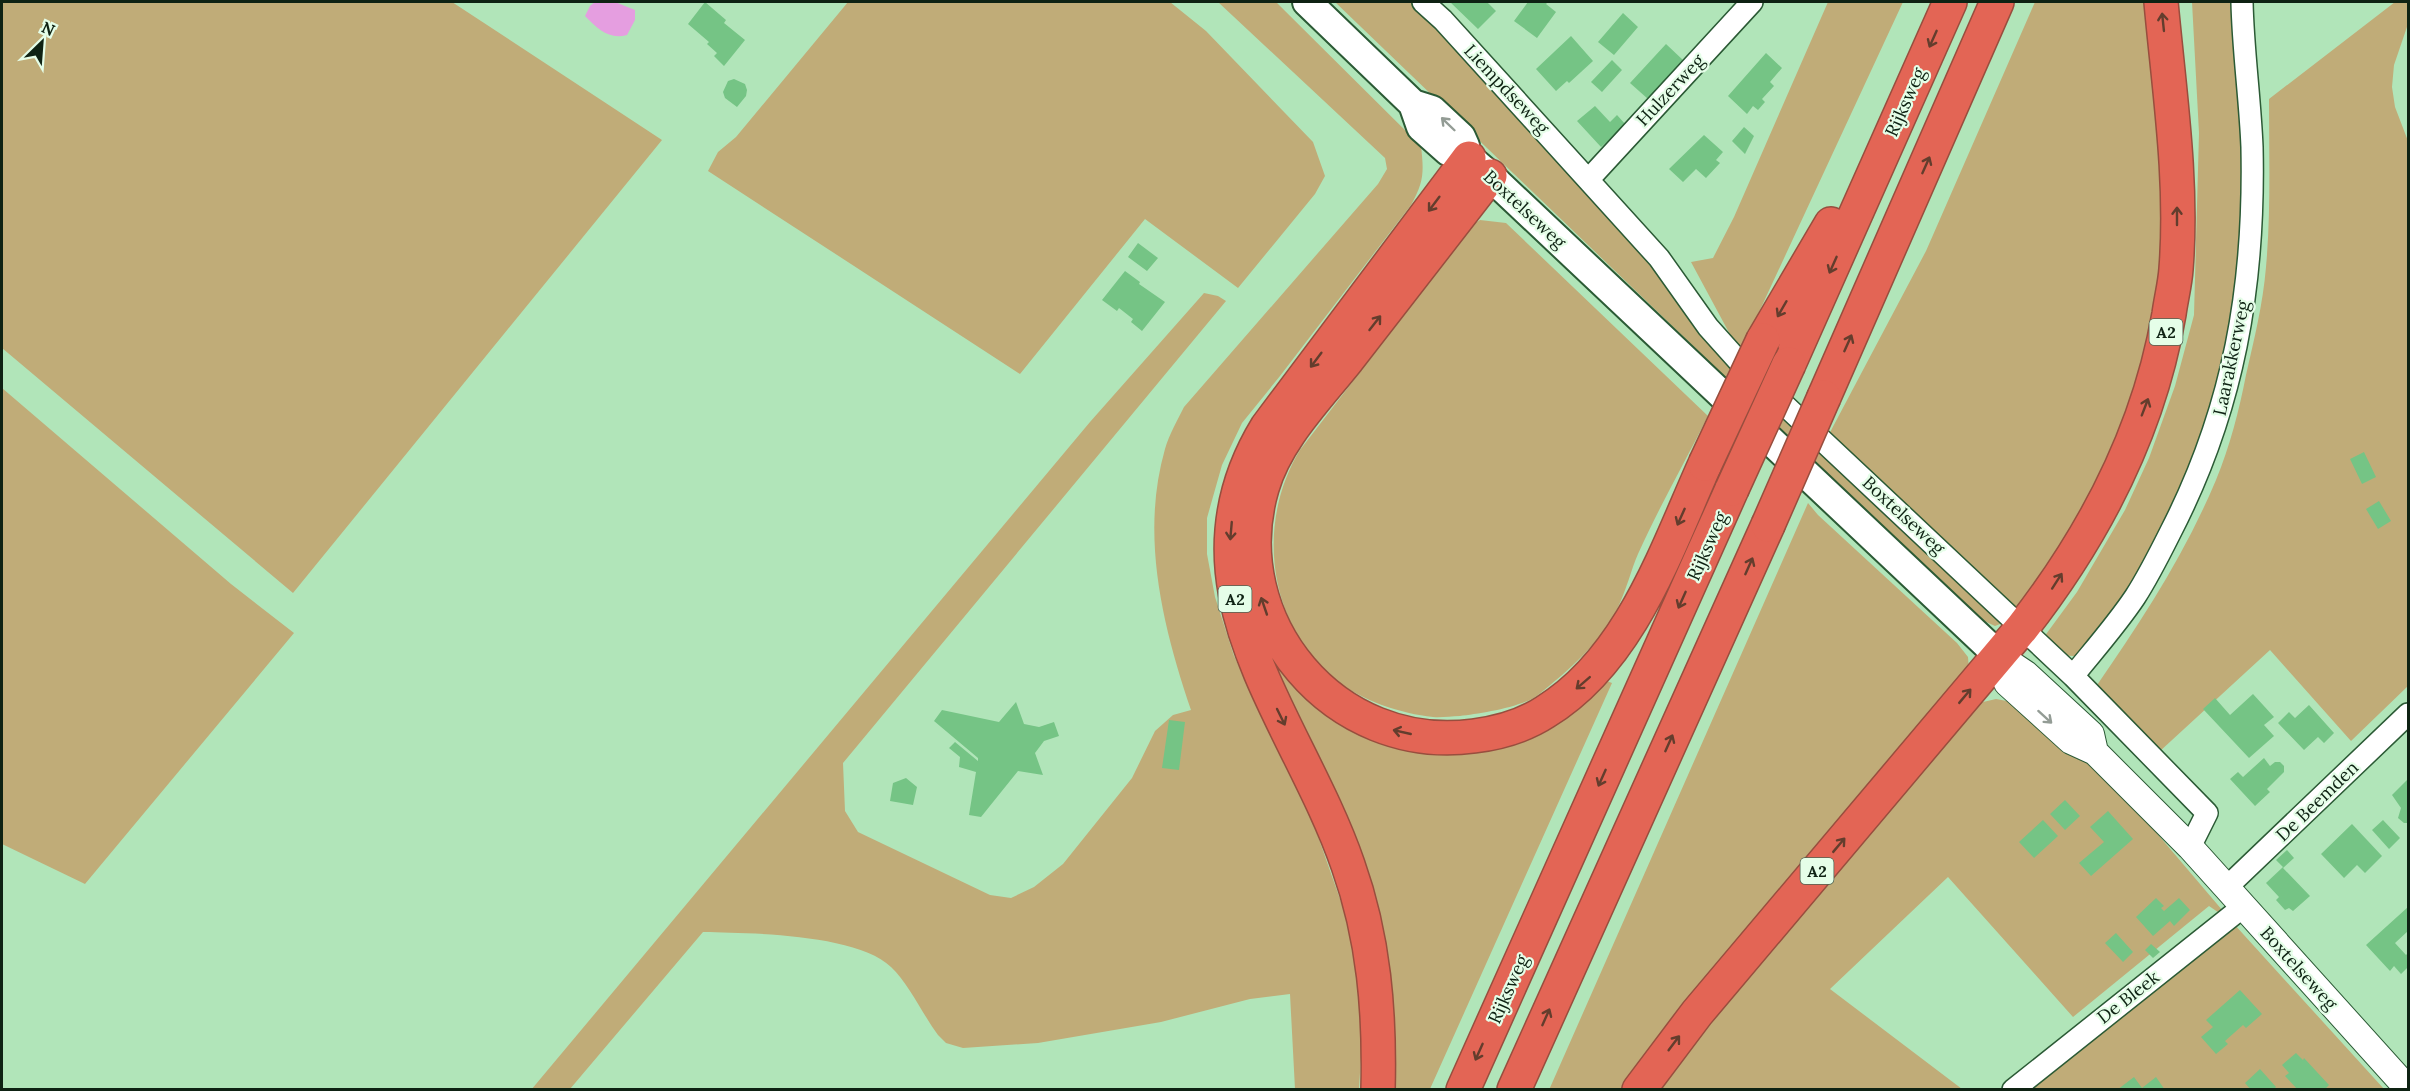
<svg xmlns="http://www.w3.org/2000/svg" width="2410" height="1091" font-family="Lora,serif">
  <rect width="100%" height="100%" fill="#b1e5b9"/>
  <path fill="#c0ac78" d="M 2,2 L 452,2 L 662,140 L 293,593 L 2,348 Z
    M 848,2 L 1170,2 L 1206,31 L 1313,142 L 1325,176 L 1315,194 L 1238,288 L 1145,219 L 1020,374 L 708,171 L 718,152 L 736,137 Z
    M 1218,2 L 1276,2 L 1421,146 C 1424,172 1424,182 1411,205 L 1280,376 L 1242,423 L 1222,465 L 1207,518 L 1207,554 L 1215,597 L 1234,656 L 1308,808 L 1347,919 L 1359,984 L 1362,1040 L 1359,1089 L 1295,1089 L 1290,994 L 1250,999 L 1161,1022 L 1038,1043 L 963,1048 L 946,1043 L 938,1035 C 923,1015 909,984 891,967 C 857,934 750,933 703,932 L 570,1089 L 531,1090 L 1090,422 L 1204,293 L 1218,296 L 1226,301 L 843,763 L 845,811 L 858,832 L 990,895 L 1011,898 L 1034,887 L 1063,864 L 1132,778 L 1155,731 L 1173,715 L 1191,710 C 1163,627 1140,536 1165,449 C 1169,435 1177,421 1184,407 L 1378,184 L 1387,169 L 1385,158 Z
    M 1335,2 L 1411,2 L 1639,246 L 2005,622 L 1995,626 L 1984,621 L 1977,615 L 1816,464 Z
    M 1828,2 L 1903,2 L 1740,353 L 1691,262 L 1713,258 L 1734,217 Z
    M 2035,2 L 2154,2 L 2162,134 L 2159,310 L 2116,444 L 2094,493 L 2046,572 L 2018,612 L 1827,438 L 1926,251 Z
    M 2192,2 L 2243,2 L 2243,266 L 2213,416 L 2138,582 L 2084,655 C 2062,659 2058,651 2044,637 L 2077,592 L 2125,510 L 2149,458 L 2175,386 L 2194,315 L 2199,133 Z
    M 2395,2 L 2408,2 L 2408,24 L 2394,65 L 2392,87 L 2395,107 L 2408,141 L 2408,686 L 2351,741 L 2270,650 L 2159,752 L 2095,688 C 2142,620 2184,556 2216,480 C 2230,446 2239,411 2246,375 C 2254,340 2263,304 2266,267 C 2271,211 2269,155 2269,99 Z
    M 1480,220 L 1506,223 L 1708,416 C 1685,462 1659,507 1638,554 C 1631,570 1627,588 1619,605 C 1603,641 1568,671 1538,695 C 1523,707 1479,714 1460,716 C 1451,716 1441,718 1433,717 C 1402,714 1360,700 1336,680 C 1268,625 1255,524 1300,450 L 1390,333 L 1456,236 Z
    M 2,388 L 231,584 L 294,633 L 85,884 L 2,844 Z
    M 1808,503 L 1818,515 L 1957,643 L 1968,657 L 1969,669 L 1628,1089 L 1549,1090 Z
    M 1267,643 L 1431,751 L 1602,679 L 1612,683 L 1430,1089 L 1386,1089 L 1387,1074 L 1300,734 Z
    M 1996,699 L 2012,702 L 2081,756 L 2132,804 L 2234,924 L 2384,1089 L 2028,1089 L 2234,923 L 2209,906 L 2073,1017 L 1948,877 L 1830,989 L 1962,1089 L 1646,1090 L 1976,707 L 1983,702 Z"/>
  <path fill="#e59ee0" d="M 595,2 L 615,2 L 635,10 L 635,20 L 627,35 C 609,40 598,29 585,16 L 590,6 Z"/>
  <path fill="#75c485" d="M 705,2 L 726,20 L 724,23 L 745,40 L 724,66 L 714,56 L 717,53 L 707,44 L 709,42 L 688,24 Z
    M 1450,2 L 1487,2 L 1496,11 L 1478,29 Z
    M 1528,2 L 1548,2 L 1546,4 L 1556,12 L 1537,38 L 1514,21 Z
    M 1623,13 L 1638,27 L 1614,55 L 1598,42 Z
    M 1571,36 L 1593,61 L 1569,83 L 1567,81 L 1556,91 L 1536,69 Z
    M 1666,44 L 1684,61 L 1648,99 L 1630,83 Z
    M 1766,53 L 1782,68 L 1770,82 L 1774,86 L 1762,99 L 1765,102 L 1758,110 L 1753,106 L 1747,114 L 1728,96 Z
    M 1612,60 L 1622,70 L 1602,92 L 1591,82 Z
    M 734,79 L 745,84 L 747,90 L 746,96 L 737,107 L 725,98 L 723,92 L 728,81 Z
    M 1595,106 L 1610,122 L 1617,115 L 1626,125 L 1601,147 L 1577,121 Z
    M 1744,127 L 1754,136 L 1745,154 L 1732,141 Z
    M 1704,135 L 1723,152 L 1716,160 L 1720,163 L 1706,178 L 1696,169 L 1683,182 L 1669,169 Z
    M 1138,243 L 1158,258 L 1147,271 L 1128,257 Z
    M 1125,271 L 1140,282 L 1139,284 L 1165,302 L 1142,331 L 1131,322 L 1133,319 L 1119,308 L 1117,311 L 1102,300 Z
    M 2364,452 L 2376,477 L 2362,484 L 2350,459 Z
    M 2379,501 L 2391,521 L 2378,529 L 2366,509 Z
    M 2253,694 L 2274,717 L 2264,725 L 2274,736 L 2249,758 L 2203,709 L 2215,698 L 2230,715 Z
    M 1016,702 L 1024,724 L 1039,727 L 1054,722 L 1059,736 L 1044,741 L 1035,753 L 1043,775 L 1018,771 L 981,817 L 969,815 L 976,772 L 959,767 L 960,757 L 949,748 L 955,742 L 978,761 L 978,758 L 934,721 L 942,710 L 999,722 Z
    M 2309,705 L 2334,733 L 2324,743 L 2318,737 L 2304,750 L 2278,723 L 2289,712 L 2295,718 Z
    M 1169,720 L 1185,722 L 1179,770 L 1162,768 Z
    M 2264,758 L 2270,766 L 2275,762 L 2280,762 L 2284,766 L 2284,772 L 2267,789 L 2270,792 L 2255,806 L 2230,779 L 2238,772 L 2243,777 Z
    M 906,778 L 917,787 L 913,805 L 890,801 L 893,783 Z
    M 2408,779 L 2408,823 L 2404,823 L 2398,818 L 2401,808 L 2392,795 Z
    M 2065,800 L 2080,816 L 2065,830 L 2050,814 Z
    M 2108,811 L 2133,839 L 2091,876 L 2079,863 L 2104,842 L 2090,827 Z
    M 2043,820 L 2058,836 L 2034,858 L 2019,842 Z
    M 2383,820 L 2400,838 L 2389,849 L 2372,830 Z
    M 2352,824 L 2382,856 L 2365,873 L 2357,865 L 2344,878 L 2321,854 Z
    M 2287,850 L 2294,858 L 2283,868 L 2310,896 L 2293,911 L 2289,908 L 2285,910 L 2276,900 L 2279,897 L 2266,883 L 2283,867 L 2276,860 Z
    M 2156,898 L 2164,906 L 2161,908 L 2164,911 L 2179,898 L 2190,910 L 2174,926 L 2170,921 L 2153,936 L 2136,917 Z
    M 2408,907 L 2408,931 L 2395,943 L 2406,955 L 2408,953 L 2408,967 L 2401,974 L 2394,966 L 2390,971 L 2366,945 Z
    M 2116,933 L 2133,952 L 2123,962 L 2105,943 Z
    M 2151,944 L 2160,952 L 2153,958 L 2145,950 Z
    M 2240,990 L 2262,1014 L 2246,1028 L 2243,1025 L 2225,1041 L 2228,1044 L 2216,1054 L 2201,1037 L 2213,1027 L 2206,1020 Z
    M 2296,1053 L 2303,1060 L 2304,1058 L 2329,1085 L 2324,1090 L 2298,1090 L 2285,1076 L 2289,1073 L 2282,1065 Z
    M 2260,1069 L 2276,1087 L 2273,1090 L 2251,1090 L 2245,1083 Z
    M 2134,1077 L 2142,1088 L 2156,1077 L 2165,1090 L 2117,1090 Z"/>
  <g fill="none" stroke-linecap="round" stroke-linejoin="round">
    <g stroke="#2b5a35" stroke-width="24">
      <path id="minor" d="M 1423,2 L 1443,20 L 1659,258 L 1708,327 L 1743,366 L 2073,676 L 2207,813 L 2190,847
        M 1589,179 L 1752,2
        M 2073,676 C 2094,650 2117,624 2135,597 C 2148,577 2159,555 2170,533 C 2234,409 2255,286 2252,147 C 2250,98 2243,50 2242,2
        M 2226,888 L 2408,714
        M 2013,1090 L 2244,906"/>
    </g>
    <g stroke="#2b5a35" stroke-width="28">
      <path id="tertiary" d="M 1999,656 L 2007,683 L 2071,741 L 2095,752 L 2190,847 L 2408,1089
        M 1999,656 L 2026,674 L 2091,734 L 2095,752"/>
    </g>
    <g stroke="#2b5a35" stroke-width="32">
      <path id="secondary" d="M 1307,2 L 1413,104 L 1432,110 L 1461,137 L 1465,146
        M 1413,104 L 1421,127 L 1448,151 L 1469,158 L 1490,176 L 1999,656"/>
    </g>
    <g stroke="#984e3e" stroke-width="36">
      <path id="motorway" d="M 1490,176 C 1442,237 1395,298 1348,359 C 1317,398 1276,439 1262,488 C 1223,622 1335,755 1474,736 C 1498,733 1525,725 1545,712 C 1630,660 1666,551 1705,464
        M 1763,340 L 1831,224
        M 1789,364 L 1950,2
        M 1824,397 L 1997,2
        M 1378,1090 C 1380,1012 1374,938 1348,865 C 1297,717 1169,587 1267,427 L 1469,158
        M 1463,1090 L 1732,489
        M 1514,1090 L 1768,525
        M 1639,1090 L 1697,1013 L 2022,628 C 2094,536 2149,430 2169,314 C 2171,299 2175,284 2176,269 C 2183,180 2169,90 2161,2"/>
    </g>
    <use href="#minor" stroke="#fff" stroke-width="21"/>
    <use href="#tertiary" stroke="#fff" stroke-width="26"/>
    <use href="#secondary" stroke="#fff" stroke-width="28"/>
    <use href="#motorway" stroke="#e36555" stroke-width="33"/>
    <g stroke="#984e3e" stroke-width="36" stroke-linecap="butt">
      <path id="motorway-bridge" d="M 1705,464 L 1763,340
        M 1732,489 L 1789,364
        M 1768,525 L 1824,397"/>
    </g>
    <use href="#motorway-bridge" stroke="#e36555" stroke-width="33"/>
  </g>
  <defs><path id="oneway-shaft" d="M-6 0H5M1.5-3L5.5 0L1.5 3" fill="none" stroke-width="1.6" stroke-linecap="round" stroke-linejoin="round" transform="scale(1.5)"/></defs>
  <g stroke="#633d2d">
    <use href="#oneway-shaft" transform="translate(2163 22) rotate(-96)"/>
    <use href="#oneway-shaft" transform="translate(1933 39) rotate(114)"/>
    <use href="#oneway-shaft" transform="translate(1926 165) rotate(-66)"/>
    <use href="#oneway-shaft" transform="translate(1434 204) rotate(127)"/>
    <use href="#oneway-shaft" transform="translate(2177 216) rotate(-90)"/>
    <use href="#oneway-shaft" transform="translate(1833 265) rotate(114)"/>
    <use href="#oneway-shaft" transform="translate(1782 309) rotate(120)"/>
    <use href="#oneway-shaft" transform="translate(1375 323) rotate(-52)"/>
    <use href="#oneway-shaft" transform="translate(1848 343) rotate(-66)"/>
    <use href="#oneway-shaft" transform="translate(1316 360) rotate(127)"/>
    <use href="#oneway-shaft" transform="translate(2145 407) rotate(-69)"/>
    <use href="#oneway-shaft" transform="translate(1681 517) rotate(114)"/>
    <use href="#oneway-shaft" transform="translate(1231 531) rotate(95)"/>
    <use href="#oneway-shaft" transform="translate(1749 566) rotate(-66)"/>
    <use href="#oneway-shaft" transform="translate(2057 581) rotate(-57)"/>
    <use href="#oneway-shaft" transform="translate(1682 600) rotate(114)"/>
    <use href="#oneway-shaft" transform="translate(1264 606) rotate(-109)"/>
    <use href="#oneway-shaft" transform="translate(1583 683) rotate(139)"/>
    <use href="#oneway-shaft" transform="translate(1965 696) rotate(-50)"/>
    <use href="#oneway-shaft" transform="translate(1281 717) rotate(64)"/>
    <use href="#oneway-shaft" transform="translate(1402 732) rotate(-167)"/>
    <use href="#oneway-shaft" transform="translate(1669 743) rotate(-66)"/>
    <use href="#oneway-shaft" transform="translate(1602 778) rotate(114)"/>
    <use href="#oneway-shaft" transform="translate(1839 845) rotate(-50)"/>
    <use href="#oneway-shaft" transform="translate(1546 1017) rotate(-66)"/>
    <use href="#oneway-shaft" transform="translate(1674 1043) rotate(-53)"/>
    <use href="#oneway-shaft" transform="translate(1479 1052) rotate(114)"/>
  </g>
  <g stroke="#939c95">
    <use href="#oneway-shaft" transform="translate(1448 124) rotate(-136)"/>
    <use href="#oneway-shaft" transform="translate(2045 717) rotate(42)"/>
  </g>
  <g text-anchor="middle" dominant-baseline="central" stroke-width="4.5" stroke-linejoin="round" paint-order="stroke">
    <g fill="#e5fee8" stroke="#4e6453" stroke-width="1.5">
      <rect x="2149.5" y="319" width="33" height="26" rx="4.5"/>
      <rect x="1218.5" y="586" width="33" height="26" rx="4.5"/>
      <rect x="1800.5" y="858" width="33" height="26" rx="4.5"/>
    </g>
    <g font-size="16" font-weight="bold" fill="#0e2213">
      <text x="2166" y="332">A2</text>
      <text x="1235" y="599">A2</text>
      <text x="1817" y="871">A2</text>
    </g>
    <g font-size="18" fill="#0e2213" stroke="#e5fee8">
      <text transform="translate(1507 89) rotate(47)">Liempdseweg</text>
      <text transform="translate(1670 90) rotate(-47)">Hulzerweg</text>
      <text transform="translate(1905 102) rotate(-66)">Rijksweg</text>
      <text transform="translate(1525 209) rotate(43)">Boxtelseweg</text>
      <text transform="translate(2231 358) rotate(-78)">Laarakkerweg</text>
      <text transform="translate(1904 515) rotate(43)">Boxtelseweg</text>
      <text transform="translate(1707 546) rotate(-66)">Rijksweg</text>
      <text transform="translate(2317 801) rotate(-44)">De Beemden</text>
      <text transform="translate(2299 968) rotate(48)">Boxtelseweg</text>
      <text transform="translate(1508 989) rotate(-66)">Rijksweg</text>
      <text transform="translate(2128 997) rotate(-38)">De Bleek</text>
    </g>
  </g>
  <rect width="2410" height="1091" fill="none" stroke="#0e2213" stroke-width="6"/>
  <g transform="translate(42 42) rotate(25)" stroke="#e5fee8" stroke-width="4.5" paint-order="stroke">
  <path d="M0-4.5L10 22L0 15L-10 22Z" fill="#0e2213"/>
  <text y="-9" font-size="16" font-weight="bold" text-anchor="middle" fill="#0e2213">N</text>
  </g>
</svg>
